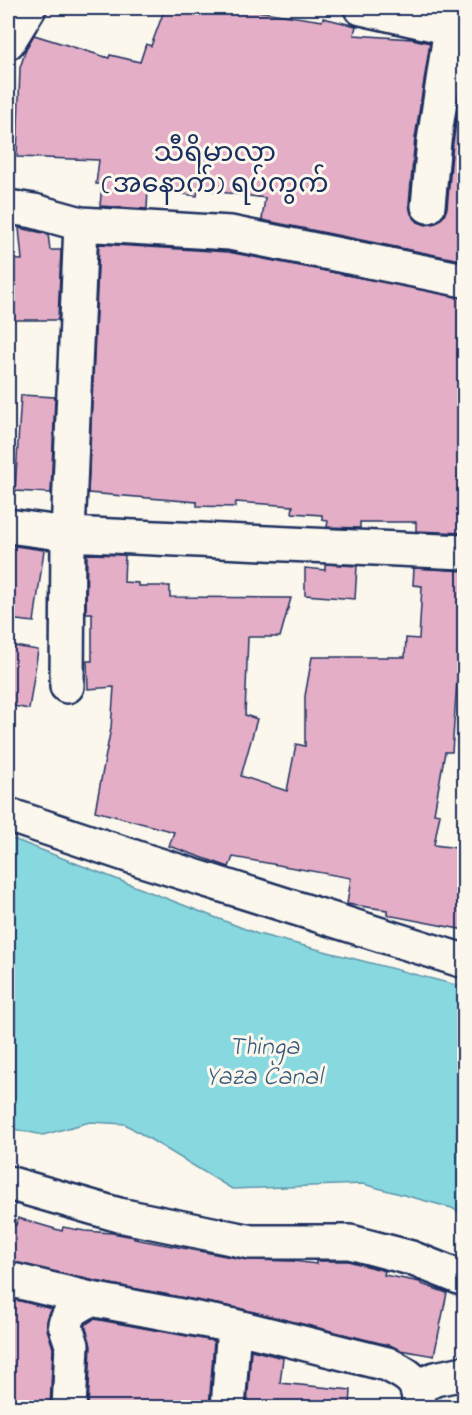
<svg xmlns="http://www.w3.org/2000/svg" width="472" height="1415" font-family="'Indie Flower','Noto Sans Myanmar',sans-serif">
  <rect width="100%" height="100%" fill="#fbf7ec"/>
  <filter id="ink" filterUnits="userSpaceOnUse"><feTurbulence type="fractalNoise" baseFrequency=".0167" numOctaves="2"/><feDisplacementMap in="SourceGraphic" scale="12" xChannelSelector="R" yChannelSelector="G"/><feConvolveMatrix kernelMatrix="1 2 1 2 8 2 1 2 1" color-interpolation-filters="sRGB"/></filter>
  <g filter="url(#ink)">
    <path fill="#88d9df" stroke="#5c95ab" stroke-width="1.5" d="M 8,837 L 258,934 L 464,987 L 464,1216 L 452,1208 L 363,1184 L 232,1189 L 125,1124 L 90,1122 L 43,1135 L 8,1128 Z"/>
    <path fill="#e4aec7" stroke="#1b2f5e" stroke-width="1.5" d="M 165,8 L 238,8 L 322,21 L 323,18 L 356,26 L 354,35 L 412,39 L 430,43 L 415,138 L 409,204 L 411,214 L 418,222 L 426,225 L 436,223 L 444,216 L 447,208 L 453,143 L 465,64 L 465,261 L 262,220 L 265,198 L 198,189 L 197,196 L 148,189 L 147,209 L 100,206 L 102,184 L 96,184 L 99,160 L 17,157 L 20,68 L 26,49 L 34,35 L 109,58 L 110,55 L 140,62 L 146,44 L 151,46 Z
      M 19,228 L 48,234 L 50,250 L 61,250 L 58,320 L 8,320 L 8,259 L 22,260 Z
      M 99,244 L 228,252 L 465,298 L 465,533 L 416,531 L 416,522 L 360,522 L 360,528 L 327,527 L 328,521 L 322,520 L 322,515 L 292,513 L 293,506 L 236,502 L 235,507 L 197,506 L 197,502 L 88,493 Z
      M 21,395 L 55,397 L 51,493 L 15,491 Z
      M 8,545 L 44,550 L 34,622 L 8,619 Z
      M 87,554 L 125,555 L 124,582 L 138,583 L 138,586 L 170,586 L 170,597 L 291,598 L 280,637 L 248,637 L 245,715 L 257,719 L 241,776 L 287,791 L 296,744 L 305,746 L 305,696 L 312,657 L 405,657 L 406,638 L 419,639 L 422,586 L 413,585 L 414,568 L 465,571 L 465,682 L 457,681 L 452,752 L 445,752 L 434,813 L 440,814 L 434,845 L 465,849 L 465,930 L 387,915 L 387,910 L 347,904 L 351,878 L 233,857 L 229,867 L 169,846 L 174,832 L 95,811 L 111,728 L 114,687 L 88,689 L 87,661 L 92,661 L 92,613 L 86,613 Z
      M 325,564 L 357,566 L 355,599 L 305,595 L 305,568 L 325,570 Z
      M 8,645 L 38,650 L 29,709 L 8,705 Z
      M 18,1218 L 62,1231 L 63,1227 L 85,1231 L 112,1233 L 134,1237 L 134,1239 L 247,1260 L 293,1261 L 316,1264 L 316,1261 L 348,1261 L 385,1271 L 384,1275 L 420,1282 L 421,1284 L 447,1293 L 434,1356 L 400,1350 L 392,1346 L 238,1308 L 95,1281 L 8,1261 L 8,1223 L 16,1225 Z
      M 8,1298 L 52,1309 L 48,1316 L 47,1329 L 53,1348 L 50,1407 L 8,1406 Z
      M 94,1319 L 214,1341 L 209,1407 L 88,1407 L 91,1346 L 85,1325 Z
      M 251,1350 L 283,1358 L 280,1383 L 351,1390 L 350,1407 L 247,1407 Z"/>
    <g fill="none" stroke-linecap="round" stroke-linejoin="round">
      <g stroke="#1b2f5e" stroke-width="38">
        <path id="minor" d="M 361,8 L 464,31
          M 8,42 L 29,8
          M 428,206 L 434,141 L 451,27
          M 8,207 L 34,211 L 81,224 L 230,233 L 464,280
          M 8,526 L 68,534 L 464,552
          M 67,686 L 68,534 L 81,224
          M 8,815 L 146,861 L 464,961
          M 8,1183 L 119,1215 L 251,1242 L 350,1242 L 411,1258 L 464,1279
          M 8,1279 L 91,1299
          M 418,1387 L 435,1379 L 464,1373
          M 69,1408 L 72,1345 L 65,1324 L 72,1310 L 91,1299 L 234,1326 L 387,1364 C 410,1376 420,1380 419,1408
          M 228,1408 L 234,1326"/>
      </g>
      <use href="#minor" stroke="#fbf7ec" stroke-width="33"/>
    </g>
  </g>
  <g text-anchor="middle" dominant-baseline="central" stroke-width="6" stroke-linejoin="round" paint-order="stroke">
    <g font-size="26" font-style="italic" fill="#365a7e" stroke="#fbf7ec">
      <text x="264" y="1048">Thinga<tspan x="264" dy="30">Yaza Canal</tspan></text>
    </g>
    <g font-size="27" fill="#1b2f5e" stroke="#fbf7ec">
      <text x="215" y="154">သီရိမာလာ<tspan x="215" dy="31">(အနောက်) ရပ်ကွက်</tspan></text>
    </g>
  </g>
  <rect width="472" height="1415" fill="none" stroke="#fbf7ec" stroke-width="30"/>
  <rect x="15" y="15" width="442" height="1385" fill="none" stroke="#1b2f5e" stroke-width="2" filter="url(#ink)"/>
</svg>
